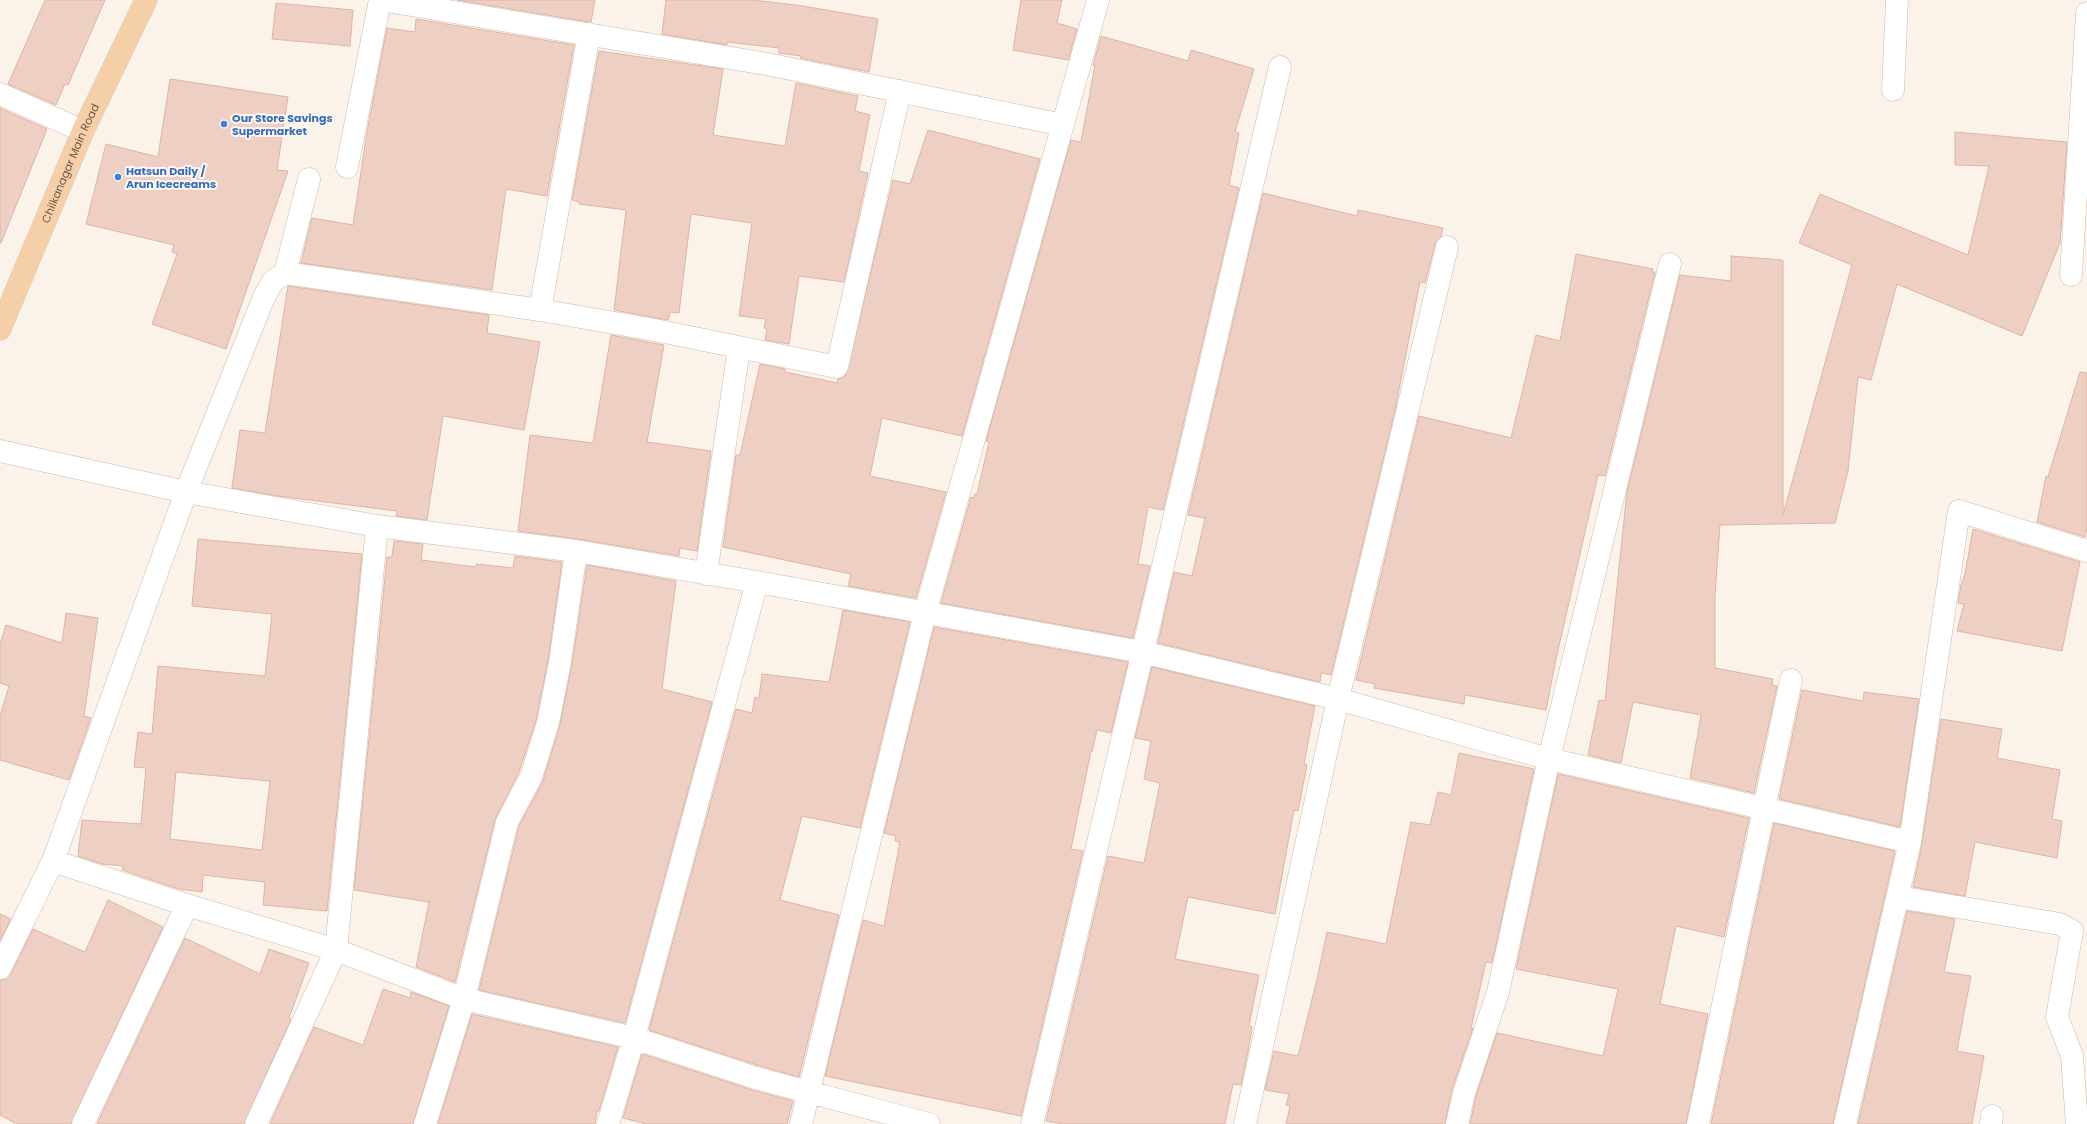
<svg xmlns="http://www.w3.org/2000/svg" width="2087" height="1124" font-family="Poppins,sans-serif">
  <rect width="100%" height="100%" fill="#fbf2e9"/>
  <path fill="#eecfc3" stroke="#e0b4a4" fill-rule="evenodd" d="M 45,0 L 105,0 L 68,85 L 65,84 L 56,105 L 8,84 Z
    M 457,0 L 595,0 L 591,22 L 589,22 Z
    M 666,0 L 753,0 L 803,6 L 878,19 L 869,72 L 800,58 L 801,56 L 779,53 L 779,48 L 727,42 L 727,45 L 662,34 Z
    M 1021,0 L 1062,0 L 1057,23 L 1077,29 L 1068,60 L 1013,50 Z
    M 276,3 L 353,10 L 350,46 L 272,39 Z
    M 416,19 L 574,45 L 547,196 L 506,189 L 492,290 L 301,263 L 312,218 L 353,225 L 367,132 L 387,28 L 415,32 Z
    M 1101,36 L 1188,61 L 1191,50 L 1254,69 L 1235,132 L 1239,133 L 1229,185 L 1239,188 L 1163,510 L 1148,507 L 1138,564 L 1150,566 L 1133,638 L 941,603 L 971,497 L 974,498 L 975,494 L 977,494 L 989,442 L 986,441 L 1071,140 L 1081,142 L 1095,65 L 1093,65 Z
    M 599,51 L 723,69 L 713,135 L 785,146 L 796,83 L 858,96 L 855,111 L 870,115 L 859,171 L 868,173 L 844,282 L 799,276 L 789,344 L 765,340 L 767,329 L 764,328 L 766,319 L 739,316 L 752,223 L 691,214 L 679,313 L 670,312 L 668,320 L 614,310 L 626,210 L 579,204 L 579,202 L 572,200 Z
    M 170,79 L 288,97 L 277,170 L 288,171 L 226,349 L 152,324 L 177,254 L 172,252 L 174,245 L 86,224 L 106,144 L 158,157 Z
    M 0,108 L 47,129 L 1,243 L 0,243 Z
    M 928,130 L 1040,159 L 962,436 L 882,418 L 870,476 L 946,492 L 916,598 L 848,586 L 851,574 L 723,547 L 736,455 L 740,455 L 760,364 L 785,369 L 785,372 L 837,383 L 838,379 L 846,375 L 893,180 L 910,184 Z
    M 1955,132 L 2067,142 L 2060,243 L 2022,336 L 1897,284 L 1871,380 L 1858,377 L 1848,471 L 1835,523 L 1720,525 L 1715,594 L 1715,668 L 1773,679 L 1772,685 L 1777,686 L 1754,793 L 1690,778 L 1701,715 L 1633,702 L 1621,763 L 1588,755 L 1599,700 L 1605,701 L 1627,492 L 1680,275 L 1731,281 L 1731,256 L 1783,260 L 1783,515 L 1852,265 L 1799,243 L 1820,194 L 1968,255 L 1989,166 L 1955,165 Z
    M 1263,193 L 1357,216 L 1358,210 L 1443,228 L 1441,237 L 1435,244 L 1425,283 L 1420,282 L 1395,410 L 1331,675 L 1321,673 L 1320,682 L 1158,643 L 1174,572 L 1192,576 L 1205,518 L 1188,515 Z
    M 1576,254 L 1653,269 L 1652,272 L 1655,272 L 1605,476 L 1598,475 L 1556,659 L 1546,710 L 1465,695 L 1464,704 L 1374,688 L 1375,684 L 1356,680 L 1419,416 L 1511,438 L 1536,335 L 1560,341 Z
    M 288,286 L 489,315 L 487,333 L 540,342 L 524,430 L 443,416 L 427,520 L 396,516 L 397,511 L 278,496 L 232,488 L 240,430 L 265,433 Z
    M 611,335 L 664,345 L 647,442 L 711,451 L 697,551 L 680,548 L 679,556 L 578,539 L 518,531 L 530,435 L 593,443 Z
    M 2080,372 L 2087,373 L 2087,527 L 2085,537 L 2037,522 L 2046,476 L 2048,477 Z
    M 1973,529 L 2080,562 L 2062,651 L 1957,631 L 1964,604 L 1958,603 L 1961,585 L 1965,574 Z
    M 198,539 L 362,554 L 327,911 L 263,905 L 265,882 L 203,875 L 202,892 L 179,889 L 122,870 L 124,866 L 102,864 L 78,856 L 82,820 L 141,824 L 146,768 L 134,767 L 138,732 L 152,734 L 158,666 L 265,676 L 272,614 L 192,606 ZM 176,772 L 270,781 L 262,850 L 170,839 Z
    M 394,541 L 423,544 L 421,560 L 476,567 L 476,564 L 513,568 L 515,556 L 562,562 L 548,660 L 536,720 L 519,772 L 495,819 L 455,982 L 416,967 L 429,902 L 354,890 L 387,557 L 392,557 Z
    M 587,565 L 676,581 L 662,689 L 712,702 L 625,1023 L 479,990 L 519,826 L 543,781 L 560,725 L 572,664 Z
    M 843,610 L 910,622 L 860,828 L 802,816 L 780,900 L 839,915 L 799,1077 L 760,1066 L 649,1030 L 736,709 L 752,713 L 755,697 L 759,698 L 762,674 L 829,682 Z
    M 66,613 L 98,618 L 84,716 L 91,718 L 69,780 L 0,760 L 0,716 L 9,686 L 0,683 L 0,644 L 6,625 L 62,643 Z
    M 934,627 L 1128,662 L 1111,733 L 1097,730 L 1092,752 L 1091,751 L 1071,849 L 1083,851 L 1021,1116 L 825,1076 L 863,920 L 884,926 L 900,842 L 895,841 L 896,836 L 884,833 Z
    M 1152,667 L 1315,706 L 1304,764 L 1307,765 L 1298,811 L 1294,810 L 1275,914 L 1188,897 L 1175,959 L 1259,975 L 1249,1026 L 1252,1027 L 1249,1046 L 1241,1085 L 1233,1084 L 1225,1124 L 1062,1124 L 1046,1121 L 1108,856 L 1144,863 L 1160,783 L 1144,779 L 1151,741 L 1135,738 Z
    M 1802,690 L 1863,701 L 1864,692 L 1919,699 L 1900,827 L 1779,799 Z
    M 1941,719 L 2002,729 L 1997,758 L 2060,770 L 2052,819 L 2062,821 L 2057,858 L 1975,842 L 1965,896 L 1913,887 L 1922,844 Z
    M 1459,753 L 1534,769 L 1492,963 L 1486,962 L 1471,1028 L 1473,1028 L 1452,1089 L 1445,1124 L 1286,1124 L 1290,1106 L 1286,1105 L 1289,1094 L 1265,1090 L 1274,1051 L 1298,1056 L 1317,979 L 1327,932 L 1386,944 L 1411,822 L 1430,825 L 1438,792 L 1451,795 Z
    M 1558,774 L 1749,818 L 1724,937 L 1676,926 L 1660,1004 L 1708,1014 L 1686,1124 L 1470,1124 L 1476,1096 L 1497,1033 L 1603,1056 L 1618,989 L 1516,969 Z
    M 1774,823 L 1895,851 L 1833,1124 L 1711,1124 Z
    M 108,900 L 163,927 L 71,1124 L 17,1124 L 0,1115 L 0,980 L 7,979 L 11,974 L 33,929 L 85,952 Z
    M 1907,911 L 1955,919 L 1944,972 L 1971,976 L 1957,1051 L 1984,1056 L 1972,1124 L 1858,1124 Z
    M 0,914 L 11,919 L 0,940 Z
    M 185,938 L 260,974 L 269,949 L 309,963 L 289,1018 L 291,1019 L 244,1124 L 97,1124 Z
    M 383,989 L 410,998 L 411,992 L 449,1006 L 413,1124 L 270,1124 L 314,1027 L 363,1045 Z
    M 472,1014 L 618,1047 L 599,1111 L 597,1111 L 595,1124 L 438,1124 Z
    M 642,1054 L 752,1090 L 793,1101 L 787,1124 L 646,1124 L 623,1118 Z"/>
  <g fill="none" stroke-linecap="round" stroke-linejoin="round">
    <g stroke="#ccb9b0" stroke-width="23">
      <path id="minor" d="M 381,0 L 767,64 L 1063,125
        M 1893,90 L 1897,0
        M 0,94 L 83,131
        M 347,167 L 380,0
        M 285,273 L 309,179
        M 2071,275 L 2087,13
        M 540,310 L 589,34
        M 0,451 L 186,492 L 377,526 L 576,551 L 757,582 L 1142,652 L 1338,699 L 1549,759 L 1910,842
        M 706,574 L 739,348
        M 53,861 L 187,905 L 336,950 L 464,999 L 634,1038 L 756,1078 L 929,1124
        M 1898,897 L 2060,924 L 2072,931 L 2057,1017 L 2072,1056 L 2077,1124
        M 0,968 L 53,861 L 186,492 L 264,297 L 273,281 L 285,273 L 540,310 L 655,330 L 837,367 L 900,91
        M 83,1124 L 187,905
        M 256,1124 L 336,950 L 377,526
        M 425,1124 L 464,999 L 507,822 L 531,777 L 548,723 L 560,662 L 576,551
        M 608,1124 L 634,1038 L 757,582
        M 801,1124 L 925,613 L 1098,0
        M 1032,1124 L 1280,67
        M 1245,1124 L 1338,699 L 1447,247
        M 1457,1124 L 1464,1093 L 1498,992 L 1549,759 L 1670,264
        M 1698,1124 L 1791,680
        M 1845,1124 L 1910,842 L 1959,511 L 2087,551
        M 1991,1124 L 1992,1116"/>
    </g>
    <g stroke="#d8d0cd" stroke-width="23">
      <g id="major">
        <path id="s1" d="M 0,329 L 83,131 L 146,0"/>
      </g>
    </g>
    <use href="#minor" stroke="#fff" stroke-width="22"/>
    <use href="#major" stroke="#f4cfa7" stroke-width="22"/>
  </g>
  <g fill="#3f7fe0" stroke="#fef6ef" stroke-width="1.5">
    <circle cx="224" cy="124" r="4"/>
    <circle cx="118" cy="177" r="4"/>
  </g>
  <g text-anchor="middle" dominant-baseline="central" stroke-width="4" stroke-linejoin="round" paint-order="stroke">
    <g font-size="11" font-weight="bold" fill="#366cbe" stroke="#fef6ef" text-anchor="start">
      <text x="232" y="118">Our Store Savings<tspan x="232" dy="13">Supermarket</tspan></text>
      <text x="126" y="171">Hatsun Daily /<tspan x="126" dy="13">Arun Icecreams</tspan></text>
    </g>
    <g font-size="11" fill="#74584e" stroke="#fef6ef">
      <text stroke="none"><textPath href="#s1" startOffset="180">Chilkanagar Main Road</textPath></text>
    </g>
  </g>
</svg>
